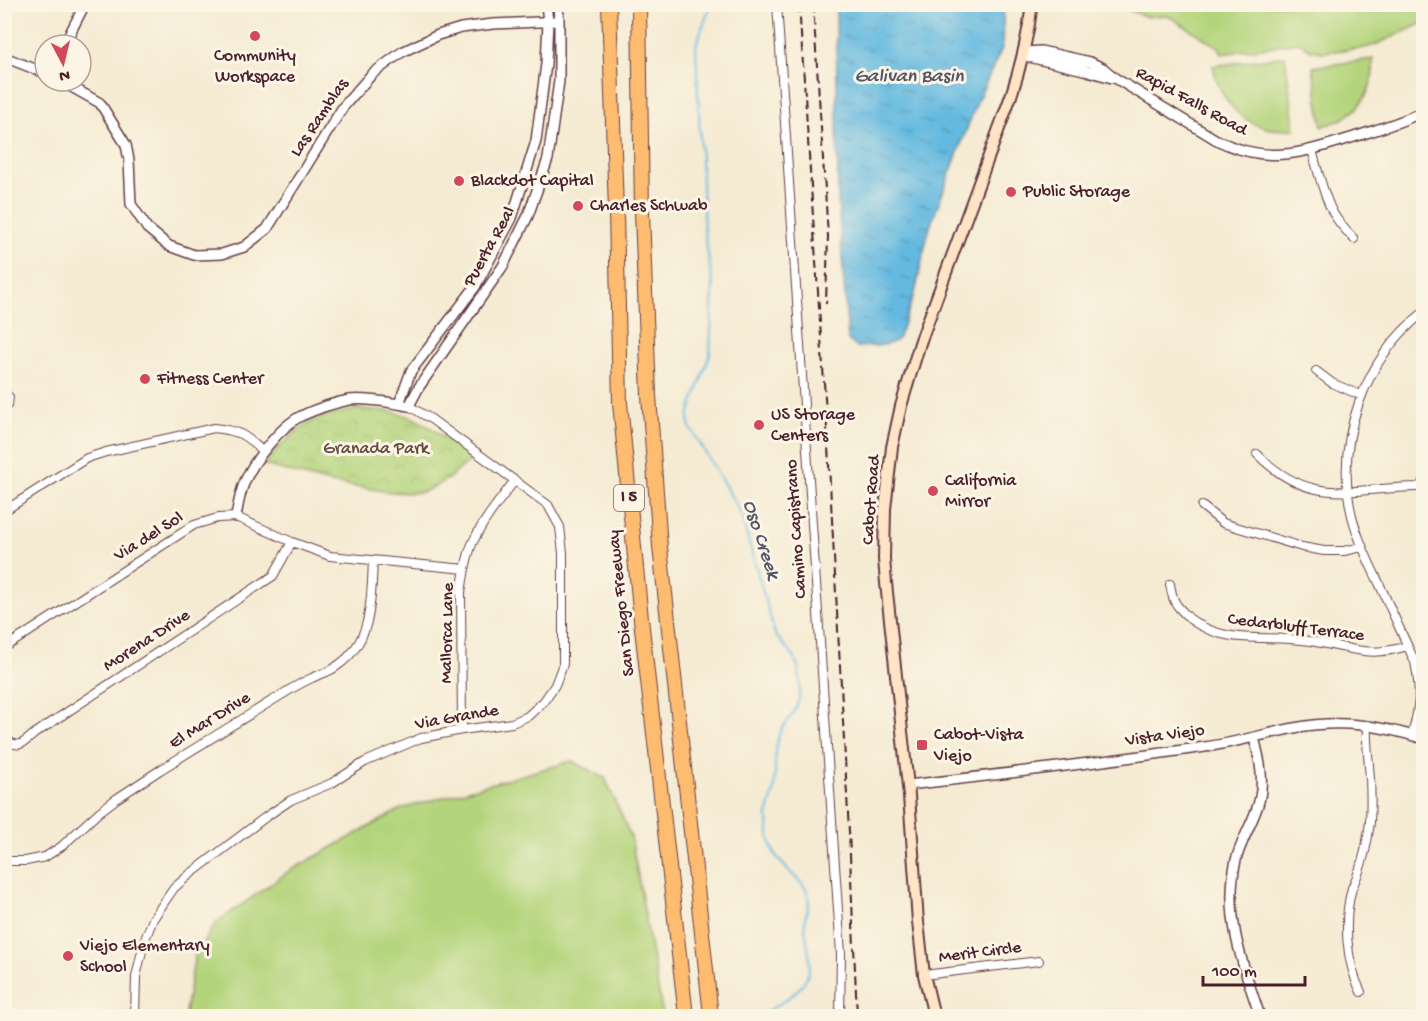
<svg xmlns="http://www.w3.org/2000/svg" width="1428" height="1021" font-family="'Gochi Hand',sans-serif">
  <defs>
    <pattern id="park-crowns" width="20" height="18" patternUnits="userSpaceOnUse" patternTransform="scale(1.5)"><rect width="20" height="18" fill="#b4d47b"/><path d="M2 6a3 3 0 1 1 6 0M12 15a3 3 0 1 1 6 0" fill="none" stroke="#9cb66a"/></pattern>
    <pattern id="water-ripples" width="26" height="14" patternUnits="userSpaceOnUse" patternTransform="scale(1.5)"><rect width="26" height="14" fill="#64b9e0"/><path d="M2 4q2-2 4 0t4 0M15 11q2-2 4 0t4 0" fill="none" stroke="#5496b6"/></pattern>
  </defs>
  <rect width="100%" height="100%" fill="#fcf5e5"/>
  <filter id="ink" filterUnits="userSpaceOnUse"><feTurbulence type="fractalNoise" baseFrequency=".0167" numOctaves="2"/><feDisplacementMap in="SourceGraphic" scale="12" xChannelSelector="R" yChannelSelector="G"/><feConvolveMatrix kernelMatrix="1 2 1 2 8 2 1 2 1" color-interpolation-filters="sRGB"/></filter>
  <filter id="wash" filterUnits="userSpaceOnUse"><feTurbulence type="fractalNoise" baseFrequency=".008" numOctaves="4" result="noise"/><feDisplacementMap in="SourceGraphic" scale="24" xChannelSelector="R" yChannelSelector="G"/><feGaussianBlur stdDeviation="1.35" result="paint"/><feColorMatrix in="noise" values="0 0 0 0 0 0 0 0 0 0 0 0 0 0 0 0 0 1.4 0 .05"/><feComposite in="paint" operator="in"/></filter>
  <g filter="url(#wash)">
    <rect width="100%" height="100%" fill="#f5ebd3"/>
    <path fill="#b4d47b" stroke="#7f7a53" stroke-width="1.5" d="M 1115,5 L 1423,5 L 1423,23 L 1375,45 L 1364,48 L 1323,52 L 1311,50 L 1299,42 L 1222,54 L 1220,48 L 1167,15 L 1147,17 Z
      M 1285,56 L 1295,129 C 1287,129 1279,130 1271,129 C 1239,124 1218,96 1213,66 Z
      M 1373,59 C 1375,94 1356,119 1322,126 L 1313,67 Z
      M 572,761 L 605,778 L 631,837 L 663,1016 L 185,1016 L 185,1012 L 195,955 L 217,922 L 288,872 L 401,809 Z"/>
    <path fill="url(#park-crowns)" stroke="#7f7a53" stroke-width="1.5" d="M 359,409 C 374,410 390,410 405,415 C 430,423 451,444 472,459 L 448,479 L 424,492 L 409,493 L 391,492 L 326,482 L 264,465 C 277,448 294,431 313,421 C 327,414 343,412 359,409 Z"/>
    <path fill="url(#water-ripples)" stroke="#576c86" stroke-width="1.5" d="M 836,5 L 1004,5 L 1002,48 L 977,102 L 932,221 L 927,237 L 916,289 L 899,337 C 893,347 869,346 857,347 L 848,340 L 838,199 Z"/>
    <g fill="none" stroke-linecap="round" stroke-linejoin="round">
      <path stroke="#64b9e0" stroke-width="2" d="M 712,4 L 708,12 L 696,45 L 704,230 L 713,286 L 710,354 L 689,415 L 689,425 L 740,511 L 775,634 C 780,642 792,652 795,659 C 802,673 802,699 794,712 C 789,720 782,726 779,735 C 773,752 776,772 774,790 C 773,799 768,807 768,816 C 768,847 772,855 794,876 C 799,881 806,886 808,894 C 811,905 806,911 805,920 C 804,937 812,954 809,970 C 805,992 777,1005 760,1016"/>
    </g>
  </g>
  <g filter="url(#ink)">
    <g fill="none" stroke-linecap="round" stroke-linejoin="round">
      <g stroke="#643e44" stroke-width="10">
        <path id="minor" d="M 777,4 L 841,954 L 840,1016
          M 1312,150 C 1318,171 1323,194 1333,213 C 1339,223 1346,231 1354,239
          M 1316,371 L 1332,383 L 1362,396
          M 4,392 L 9,397 L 8,405 L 4,409
          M 1257,454 C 1311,508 1350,488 1416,487 L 1420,486 L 1424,481
          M 1202,506 L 1223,523 L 1302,547 L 1324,551 L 1344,551 L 1362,547
          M 4,511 L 87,458 L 106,452 L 214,428 C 239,431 245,434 263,452
          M 1170,584 C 1171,589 1172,597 1175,602 C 1178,608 1185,614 1190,619 C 1225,645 1262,635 1302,640 C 1343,644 1364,660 1407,646
          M 4,648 L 194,525 L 218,518 L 236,517 L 292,542 L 330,556 L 465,569
          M 462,730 L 461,592 C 464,575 466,557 473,542 C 484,519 500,500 515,480
          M 1412,735 C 1420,706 1421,692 1415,662 C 1403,636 1391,610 1379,583 C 1368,561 1358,539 1352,516 C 1334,441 1364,359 1424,312
          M 4,739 C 19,749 23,744 34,734 L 273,576 L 292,542
          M 4,861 L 26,861 L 45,857 L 62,846 L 99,812 L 116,799 L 160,770 L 291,689 C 298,685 305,681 312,678 C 320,674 330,672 337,666 C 373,642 371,599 373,560
          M 924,975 L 1039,961
          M 1361,992 C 1346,962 1343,921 1352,888 C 1354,883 1357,877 1359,871 C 1365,855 1368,839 1370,822 C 1371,803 1371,785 1369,766 C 1368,752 1366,739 1367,725
          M 135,1016 L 136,977 L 144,942 L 153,919 L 163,904 L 174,888 L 189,875 L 267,816 L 291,800 L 332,783 L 365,762 L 421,738 L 462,730 L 512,723 L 528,716 L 544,701 L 555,685 L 563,664 L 563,553 L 560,527 L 548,505 L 431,419 L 409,406"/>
      </g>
      <g stroke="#643e44" stroke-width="12">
        <path id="tertiary" d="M 64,45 L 85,4
          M 1024,52 L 1041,51 L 1090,62 L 1103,68 L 1115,78 L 1215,139 C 1267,166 1302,153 1354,137 C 1378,129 1401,123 1424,111
          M 1024,52 L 1029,57 L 1084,70 L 1112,78
          M 4,57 L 45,73
          M 61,81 L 100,103 L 126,145 L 129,160 L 131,204 L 147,228 L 169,246 L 194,255 L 222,254 L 244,247 L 267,229 L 343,107 L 372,74 L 402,52 L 438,35 L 461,28 L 493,24 L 559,21
          M 399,404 L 411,371 L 475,287 L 512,218 L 536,141 L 546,64 L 548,22 L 546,4
          M 236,517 C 238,505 240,492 245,481 C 254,460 281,426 301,416 C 316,409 334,403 349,400 C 364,398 394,403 409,406 L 419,387 L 503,266 L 528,216 L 548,159 L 559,81 L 559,21 L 558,4
          M 1254,738 C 1260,759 1265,783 1258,805 C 1252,824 1241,841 1236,860 C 1223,915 1243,966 1260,1016
          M 908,785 C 1007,774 1107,761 1205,747 C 1235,743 1264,734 1294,728 C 1340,719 1379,725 1424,739"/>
      </g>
      <g stroke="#643e44" stroke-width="14">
        <path id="secondary" d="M 934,1016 L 924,975 L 918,922 L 909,796 L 886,583 L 884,559 L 885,509 L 892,447 L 901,406 L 920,343 L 1011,96 C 1021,66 1028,36 1032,4"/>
      </g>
      <g stroke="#643e44" stroke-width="16">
        <path id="motorway" d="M 609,4 L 616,211 L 620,403 L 641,619 L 686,1016
          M 639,4 L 642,212 L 649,396 L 660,547 L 711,1016"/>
      </g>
      <use href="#minor" stroke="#fff" stroke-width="8"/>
      <use href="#tertiary" stroke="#fff" stroke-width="9"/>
      <use href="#secondary" stroke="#ffe4c6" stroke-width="10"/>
      <use href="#motorway" stroke="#febc70" stroke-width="14"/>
      <path stroke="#4a1f2b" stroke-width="2" stroke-dasharray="9 4.5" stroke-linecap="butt" d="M 799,4 L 827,428 L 849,832 L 857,1016
        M 813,4 L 828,236 L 826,304"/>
    </g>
  </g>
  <g fill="#d1495b" stroke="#fcf5e5" stroke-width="2">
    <circle cx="255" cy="36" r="6"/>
    <circle cx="459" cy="181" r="6"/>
    <circle cx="1011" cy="192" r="6"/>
    <circle cx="578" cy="206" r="6"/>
    <circle cx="145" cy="379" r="6"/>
    <circle cx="759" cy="425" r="6"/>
    <circle cx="933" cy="491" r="6"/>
    <rect x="916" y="739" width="12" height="12" rx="3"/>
    <circle cx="68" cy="956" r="6"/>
  </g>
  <g text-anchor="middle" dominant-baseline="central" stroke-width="6" stroke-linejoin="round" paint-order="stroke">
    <rect fill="#fcf5e5" stroke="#7f5f63" stroke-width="1.5" x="614" y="485" width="30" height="26" rx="4.5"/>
    <g font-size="16" font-weight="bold" fill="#4a1f2b">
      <text x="629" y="498">I 5</text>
    </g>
    <g font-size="18" fill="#4a1f2b" stroke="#fcf5e5" text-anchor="start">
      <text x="255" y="56" text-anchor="middle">Community<tspan x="255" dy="21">Workspace</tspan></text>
      <text x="471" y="181">Blackdot Capital</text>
      <text x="1023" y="192">Public Storage</text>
      <text x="590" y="206">Charles Schwab</text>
      <text x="157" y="379">Fitness Center</text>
      <text x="771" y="415">US Storage<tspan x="771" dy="21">Centers</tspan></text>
      <text x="945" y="481">California<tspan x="945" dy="21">Mirror</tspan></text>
      <text x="934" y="735">Cabot-Vista<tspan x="934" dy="21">Viejo</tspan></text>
      <text x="80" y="946">Viejo Elementary<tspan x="80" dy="21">School</tspan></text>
    </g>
    <g font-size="18" fill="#4a1f2b" stroke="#fcf5e5">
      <text transform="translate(1191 102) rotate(29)">Rapid Falls Road</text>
      <text transform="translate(320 118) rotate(-56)">Las Ramblas</text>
      <text transform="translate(490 247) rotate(-61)">Puerta Real</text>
      <text transform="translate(872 500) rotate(-86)">Cabot Road</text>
      <text transform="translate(797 529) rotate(-94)">Camino Capistrano</text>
      <text transform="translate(149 537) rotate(-32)">Via del Sol</text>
      <text transform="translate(622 603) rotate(-96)">San Diego Freeway</text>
      <text transform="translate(1296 628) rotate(7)">Cedarbluff Terrace</text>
      <text transform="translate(448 633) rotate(-89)">Mallorca Lane</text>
      <text transform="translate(147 641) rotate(-33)">Morena Drive</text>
      <text transform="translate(457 718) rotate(-10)">Via Grande</text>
      <text transform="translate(210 721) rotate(-32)">El Mar Drive</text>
      <text transform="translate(1165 736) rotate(-8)">Vista Viejo</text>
      <text transform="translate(980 953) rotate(-7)">Merit Circle</text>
    </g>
    <g font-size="18" fill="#644c3f" stroke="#fcf5e5">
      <text x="376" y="449">Granada Park</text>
    </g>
    <g font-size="20" font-style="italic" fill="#53556a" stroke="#fcf5e5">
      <text x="909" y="77">Galivan Basin</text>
      <text transform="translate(760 540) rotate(72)">Oso Creek</text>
    </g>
  </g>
  <rect width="1428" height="1021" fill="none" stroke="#fcf5e5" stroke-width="24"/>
  <g transform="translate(63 63) rotate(173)"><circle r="28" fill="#fcf5e5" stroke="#b59f9b" stroke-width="1.5"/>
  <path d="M0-4.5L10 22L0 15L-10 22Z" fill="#d1495b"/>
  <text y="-9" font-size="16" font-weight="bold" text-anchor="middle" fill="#4a1f2b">N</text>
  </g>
  <path d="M1203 976v9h102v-9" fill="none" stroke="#4a1f2b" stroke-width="3"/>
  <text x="1212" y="976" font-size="18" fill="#4a1f2b" stroke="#fcf5e5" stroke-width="4.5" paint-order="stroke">100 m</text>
</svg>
